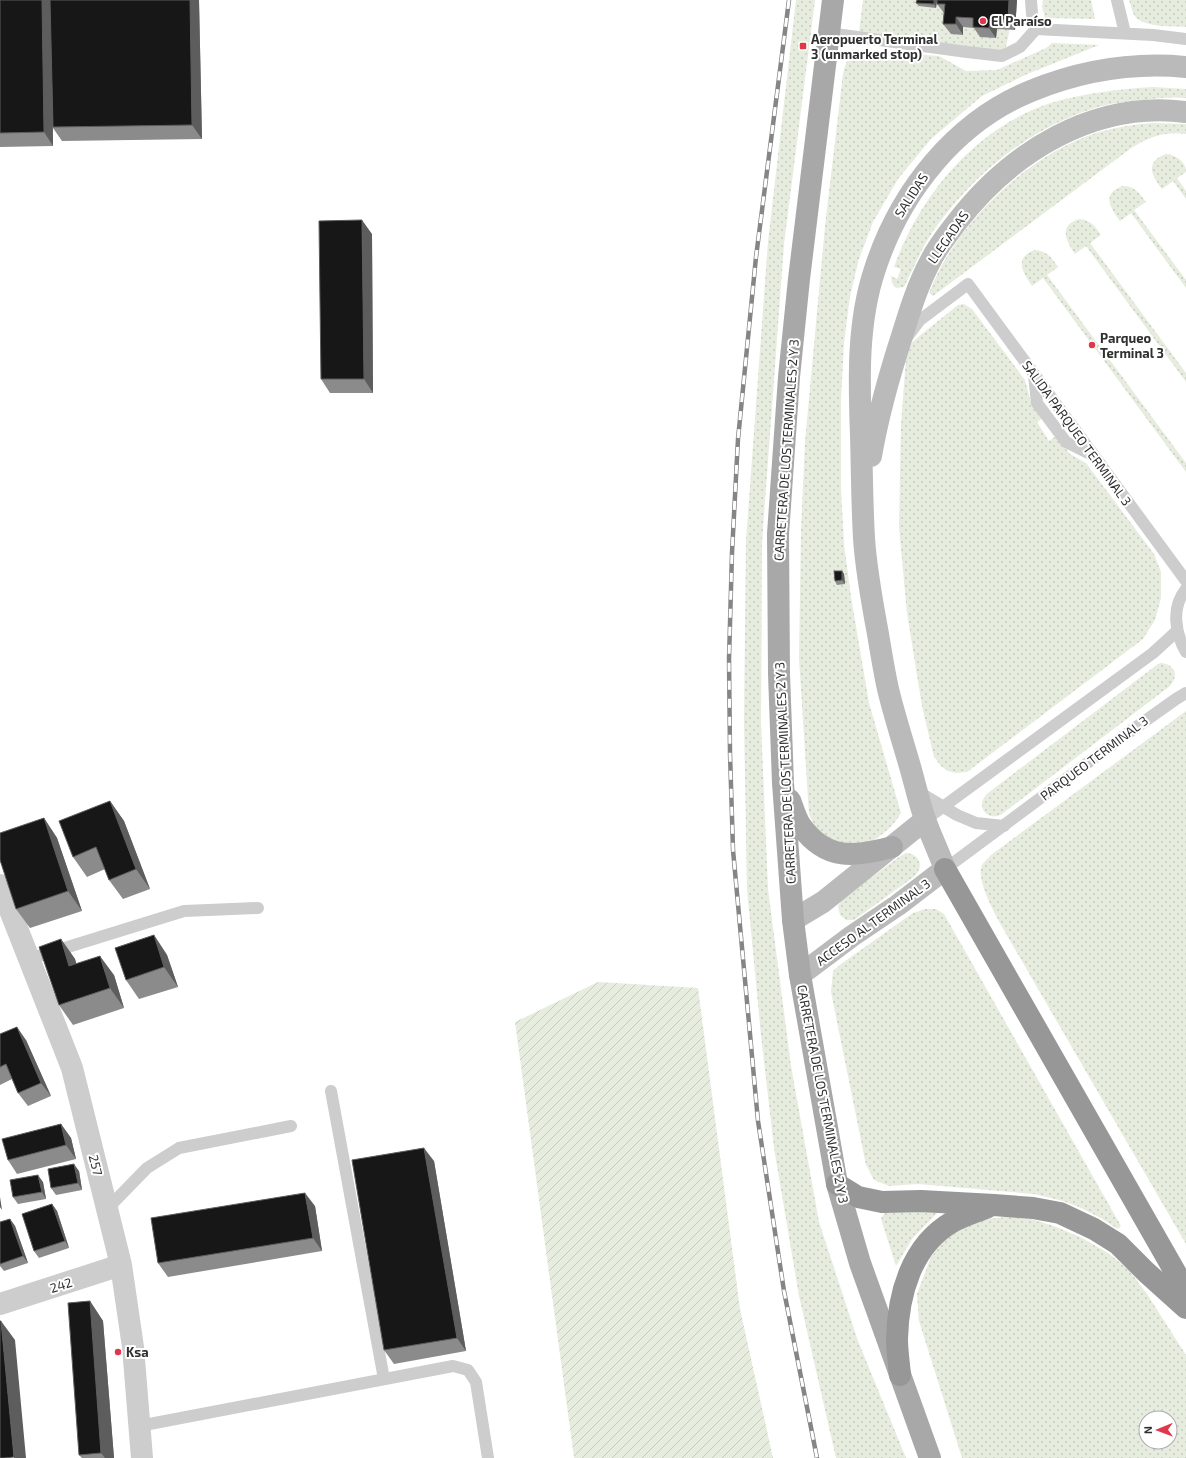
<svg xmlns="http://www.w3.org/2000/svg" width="1186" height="1458" font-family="'Exo 2',sans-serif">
  <defs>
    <pattern id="grass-dots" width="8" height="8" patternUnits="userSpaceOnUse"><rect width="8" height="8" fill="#e6ecde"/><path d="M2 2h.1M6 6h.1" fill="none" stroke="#c6cbbf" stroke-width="1.8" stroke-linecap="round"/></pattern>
    <pattern id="garden-furrows" width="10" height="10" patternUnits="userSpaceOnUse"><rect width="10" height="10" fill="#e6ecde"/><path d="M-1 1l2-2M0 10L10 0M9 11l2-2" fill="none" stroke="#c6cbbf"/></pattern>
  </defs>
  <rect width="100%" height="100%" fill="#fff"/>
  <path fill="url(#grass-dots)" fill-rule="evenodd" d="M 796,0 L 815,0 L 784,244 L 762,542 L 761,723 L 768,889 L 791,1066 L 819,1222 L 858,1341 L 906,1458 L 836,1458 L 799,1296 L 774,1148 L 761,1035 L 747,889 L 744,720 L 746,541 L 768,242 Z
    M 863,0 L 1016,0 L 1005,51 L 859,32 Z
    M 1043,0 L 1091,0 L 1095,19 L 1045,18 L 1042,7 Z
    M 1129,0 L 1186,0 L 1186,27 C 1173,26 1142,28 1134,15 C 1132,11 1131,5 1129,0 Z
    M 1052,43 L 1099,45 L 1025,75 L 982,96 L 931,139 L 898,179 L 873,222 L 859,259 L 850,296 L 844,343 L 841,399 L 841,489 L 844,544 L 851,597 L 869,703 L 901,813 C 896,823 882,836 872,841 C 863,845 851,846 841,848 L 815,827 L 809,814 L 799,658 L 801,530 L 805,442 L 825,226 L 843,74 C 846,63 847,55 858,50 L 939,56 L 966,71 L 997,70 L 1046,48 Z
    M 1153,87 L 1186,89 L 1186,98 C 1172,97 1157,98 1143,100 C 1129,101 1113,103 1098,107 C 1034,126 979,169 939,223 C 924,242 915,265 904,287 L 896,288 L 892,283 L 891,276 L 897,279 L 901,269 L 894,267 C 920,194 978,125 1054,102 C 1086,93 1120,89 1153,87 Z
    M 1153,123 L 1186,124 L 1186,134 C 1165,131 1148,137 1130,149 L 933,296 L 929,293 C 933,284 937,274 942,265 C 974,208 1035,152 1099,132 C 1117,127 1135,124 1153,123 Z
    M 1166,154 C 1175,155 1186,161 1186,172 L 1177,178 L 1186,191 L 1186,199 L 1173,181 L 1162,189 C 1152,176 1144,162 1166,154 Z
    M 1123,186 C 1135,186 1139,193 1146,202 L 1134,210 L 1186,280 L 1186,288 L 1131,213 L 1120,221 C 1110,208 1101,193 1123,186 Z
    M 1079,219 C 1091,220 1095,226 1101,235 L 1090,243 L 1186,373 L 1186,382 L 1086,246 L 1075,254 C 1066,241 1058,226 1079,219 Z
    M 1035,250 C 1047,251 1052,258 1058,267 L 1047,275 L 1186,463 L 1186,472 L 1043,278 L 1032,286 C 1023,273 1013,258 1035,250 Z
    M 964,304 L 972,309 L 1025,380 L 1030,399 L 1043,418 L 1037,422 L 1049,441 L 1056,436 L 1070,454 L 1086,463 L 1154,554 L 1161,572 L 1161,598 L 1155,620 L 1143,639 L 967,772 L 956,773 L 948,771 L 941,766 L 934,757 L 922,706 L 907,613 L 899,527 L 901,425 L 906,358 L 912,342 L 958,305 Z
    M 1161,663 C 1175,664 1179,676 1170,686 L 1002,814 C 987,823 974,805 988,793 L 1158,664 Z
    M 1186,711 L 1186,1244 L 1001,925 C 994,911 976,881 982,865 C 984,862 988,858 991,855 Z
    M 906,853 C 920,854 924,866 915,876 L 854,920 L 846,920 L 840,915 L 838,906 L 842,899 L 899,857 Z
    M 925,909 L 936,909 L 944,914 L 1121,1226 L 1118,1229 L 1099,1217 L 1079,1207 L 1063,1201 L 1034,1194 L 918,1184 L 889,1186 L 874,1180 L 866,1165 L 831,992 L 833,971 L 841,964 L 913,913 Z
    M 886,1210 L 938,1212 L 912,1239 L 896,1266 L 895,1263 L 881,1219 Z
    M 1007,1217 L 1031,1219 L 1054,1226 L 1082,1238 L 1108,1253 L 1129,1270 L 1147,1294 L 1186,1355 L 1186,1458 L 962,1458 L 919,1321 L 917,1294 L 931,1257 L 944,1240 L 963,1227 L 984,1219 ZM 1146,1418 L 1170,1418 L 1170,1442 L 1146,1442 Z"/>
  <path fill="url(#garden-furrows)" d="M 598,982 L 698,988 L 740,1309 L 773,1458 L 574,1458 L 515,1022 Z"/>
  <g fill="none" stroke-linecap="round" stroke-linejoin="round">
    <path stroke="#cdcdcd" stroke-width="12" d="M 1031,0 L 1032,14 L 1036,29
      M 1117,0 L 1125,33
      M 828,33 L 967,52 L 1002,56 L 1020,47 L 1036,29 L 1153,35 L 1186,39
      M 908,336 L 920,320 L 968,284 L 1186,581
      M 1034,375 L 1037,403 L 1066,442 L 1092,455
      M 1186,589 C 1171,607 1175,633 1186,652
      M 917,791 L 957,815 L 976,823 L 1004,826
      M 925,820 L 1153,653 L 1177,631
      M 945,869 L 1121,738 L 1176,699 L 1186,693
      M 29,959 L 184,911 L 258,908
      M 331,1091 L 384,1379
      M 107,1209 L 147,1168 L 179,1148 L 291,1126
      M 139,1426 L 453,1366 L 468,1370 L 476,1382 L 488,1458"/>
    <path stroke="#cdcdcd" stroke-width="22" d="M 0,885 L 72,1068 L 121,1265 L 133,1347 L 142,1458
      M 0,1304 L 121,1265"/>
    <path stroke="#bababa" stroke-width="22" d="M 871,456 C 878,415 889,376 902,336 C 910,310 918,284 931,260 C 938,246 948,234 957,222 C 1011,152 1094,100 1186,112
      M 793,920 L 823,902 L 925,820
      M 800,975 L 852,936 L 898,905 L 945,869 C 939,853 932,838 926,822 C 919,803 915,783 909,763 C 902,739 894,714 888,689 C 884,671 881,652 878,634 C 872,602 866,570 864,538 C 862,504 862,470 861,436 C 859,381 857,322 875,269 C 900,192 955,122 1031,91 C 1080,71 1133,62 1186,67"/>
    <path stroke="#a8a8a8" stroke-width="22" d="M 833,0 L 799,279 L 789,377 L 778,534 L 779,674 L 783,783 L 793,920 L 800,975 L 837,1184 L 860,1263 L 930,1458
      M 790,800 C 793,808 796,819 801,826 C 826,861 855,857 892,847"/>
    <path stroke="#979797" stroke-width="22" d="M 945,869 L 1186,1291
      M 837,1184 L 858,1197 L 882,1202 L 921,1201 L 994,1205 L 1033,1208 L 1060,1213 L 1094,1229 L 1118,1244 L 1146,1272 L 1186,1308
      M 900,1375 C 899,1363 897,1351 897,1339 C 898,1295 911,1246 952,1222 C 963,1216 976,1212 988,1207"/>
    <g stroke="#858585" stroke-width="4.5">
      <path id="rail" d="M 789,0 L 756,257 L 738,439 L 732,553 L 729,659 L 730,753 L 733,850 L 758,1121 L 784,1291 L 817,1458"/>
    </g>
    <use href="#rail" stroke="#fff" stroke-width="3" stroke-dasharray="9" stroke-linecap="butt"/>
  </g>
  <path fill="#8b8b8b" d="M 0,0 L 199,0 L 202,139 L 62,141 L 53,128 L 53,146 L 0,147 Z
    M 917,0 L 937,0 L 936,8 L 919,6 L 916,3 Z
    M 1017,0 L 1015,30 L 997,29 L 996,38 L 980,37 L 974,28 L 963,27 L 963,35 L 951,34 L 943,24 L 944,13 L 937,4 Z
    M 372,234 L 373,393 L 330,393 L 321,379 Z
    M 842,571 L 844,574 L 845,584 L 837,585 L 835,581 Z
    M 110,801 L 124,821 L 150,889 L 123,899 L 109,880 L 105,869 L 87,877 L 73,857 Z
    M 44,818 L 57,838 L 82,911 L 30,928 L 16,909 Z
    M 154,935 L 167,955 L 178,987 L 139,999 L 126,980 Z
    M 61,939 L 75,959 L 76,964 L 114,975 L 124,1008 L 73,1025 L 59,1005 Z
    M 0,1034 L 26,1040 L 51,1096 L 28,1106 L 18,1093 L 12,1079 L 0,1085 Z
    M 61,1124 L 71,1138 L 76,1159 L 17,1174 L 8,1160 Z
    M 434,1161 L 466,1351 L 394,1364 L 384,1350 Z
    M 79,1171 L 82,1190 L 56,1195 L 51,1188 Z
    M 43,1182 L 46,1199 L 18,1204 L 13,1197 Z
    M 52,1204 L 57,1211 L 69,1248 L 39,1258 L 34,1251 Z
    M 315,1206 L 322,1251 L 168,1277 L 158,1263 Z
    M 10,1219 L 15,1226 L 28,1263 L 4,1271 L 0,1266 L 0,1264 Z
    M 90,1301 L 103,1321 L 114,1458 L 82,1458 L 79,1455 Z"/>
  <path fill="#5d5d5d" d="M 42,0 L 51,0 L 53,146 L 44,132 Z
    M 190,0 L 199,0 L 202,139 L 192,125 Z
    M 934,0 L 937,0 L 936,8 L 934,4 Z
    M 1009,0 L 1017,0 L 1015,30 L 1008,20 Z
    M 956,17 L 963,27 L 963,35 L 956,24 Z
    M 990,19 L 997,29 L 996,38 L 989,28 Z
    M 362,220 L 372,234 L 373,393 L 364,379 Z
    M 842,571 L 844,574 L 845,584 L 842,580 Z
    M 110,801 L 124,821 L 150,889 L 136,869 Z
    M 44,818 L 57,838 L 82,911 L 68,891 Z
    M 154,935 L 167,955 L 178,987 L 164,967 Z
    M 61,939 L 75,959 L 83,986 L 69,966 Z
    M 100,956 L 114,975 L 124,1008 L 110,988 Z
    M 17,1027 L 26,1040 L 51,1096 L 41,1083 Z
    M 61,1124 L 71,1138 L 76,1159 L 66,1145 Z
    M 424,1148 L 434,1161 L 466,1351 L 457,1338 Z
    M 74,1164 L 79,1171 L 82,1190 L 78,1183 Z
    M 38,1175 L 43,1182 L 46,1199 L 42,1192 Z
    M 305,1193 L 315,1206 L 322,1251 L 313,1238 Z
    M 0,1197 L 2,1210 L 0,1207 Z
    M 52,1204 L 57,1211 L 69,1248 L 65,1241 Z
    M 10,1219 L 15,1226 L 28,1263 L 23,1256 Z
    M 90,1301 L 103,1321 L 114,1458 L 105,1458 L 101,1453 Z
    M 1,1321 L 15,1340 L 26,1458 L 14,1458 L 14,1457 Z"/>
  <path fill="#171717" stroke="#5d5d5d" d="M 0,0 L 42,0 L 44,132 L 0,133 Z
    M 50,0 L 190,0 L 192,125 L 53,127 Z
    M 917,0 L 934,0 L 934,4 L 916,3 Z
    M 937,0 L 1009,0 L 1008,20 L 990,19 L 989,28 L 973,27 L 973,18 L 956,17 L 956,24 L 943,24 L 945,4 L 937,4 Z
    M 362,220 L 364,379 L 321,379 L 319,221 Z
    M 834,571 L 842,571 L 842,580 L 835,581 Z
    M 110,801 L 136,869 L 109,880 L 96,847 L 73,857 L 59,821 Z
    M 44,818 L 68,891 L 16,909 L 0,860 L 0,833 Z
    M 154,935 L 164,967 L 126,980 L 115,948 Z
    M 61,939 L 69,966 L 100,956 L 110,988 L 59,1005 L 39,947 Z
    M 17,1027 L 41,1083 L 18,1093 L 6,1064 L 0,1067 L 0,1034 Z
    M 61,1124 L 66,1145 L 8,1160 L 2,1139 Z
    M 424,1148 L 457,1338 L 384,1350 L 352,1160 Z
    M 74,1164 L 78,1183 L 51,1188 L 48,1169 Z
    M 38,1175 L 42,1192 L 13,1197 L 10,1180 Z
    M 305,1193 L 313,1238 L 158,1263 L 151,1218 Z
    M 52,1204 L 65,1241 L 34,1251 L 22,1214 Z
    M 10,1219 L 23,1256 L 0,1264 L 0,1222 Z
    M 90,1301 L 101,1453 L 79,1455 L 68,1303 Z
    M 0,1321 L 1,1321 L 14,1457 L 4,1458 L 0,1458 Z"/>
  <g fill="#e0384a" stroke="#fff" stroke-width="1.5">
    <circle cx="983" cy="21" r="4"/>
    <rect x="799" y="42" width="8" height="8" rx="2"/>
    <circle cx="1092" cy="345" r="4"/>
    <circle cx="118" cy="1352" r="4"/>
  </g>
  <g text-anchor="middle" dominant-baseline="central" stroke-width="4" stroke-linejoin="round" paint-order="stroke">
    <g font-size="13" font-weight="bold" fill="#303030" stroke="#fff" text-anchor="start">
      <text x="991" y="21">El Paraíso</text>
      <text x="811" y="39">Aeropuerto Terminal<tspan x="811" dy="15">3 (unmarked stop)</tspan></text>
      <text x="1100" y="338">Parqueo<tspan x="1100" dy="15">Terminal 3</tspan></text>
      <text x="126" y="1352">Ksa</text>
    </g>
    <g font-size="13" fill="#303030" stroke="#fff">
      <text transform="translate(911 195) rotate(-57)">SALIDAS</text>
      <text transform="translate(948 237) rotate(-55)">LLEGADAS</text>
      <text transform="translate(1077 433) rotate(54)">SALIDA PARQUEO TERMINAL 3</text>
      <text transform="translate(786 450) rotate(-86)">CARRETERA DE LOS TERMINALES 2 Y 3</text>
      <text transform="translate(1094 758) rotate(-37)">PARQUEO TERMINAL 3</text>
      <text transform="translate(785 773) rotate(-93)">CARRETERA DE LOS TERMINALES 2 Y 3</text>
      <text transform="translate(873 922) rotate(-36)">ACCESO AL TERMINAL 3</text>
      <text transform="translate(823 1094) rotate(79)">CARRETERA DE LOS TERMINALES 2 Y 3</text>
      <text transform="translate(96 1165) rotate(76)">257</text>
      <text transform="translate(61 1285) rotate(-18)">242</text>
    </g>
  </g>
  <g transform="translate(1158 1430) rotate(269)"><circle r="19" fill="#ffffff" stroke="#acacac"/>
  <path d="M0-3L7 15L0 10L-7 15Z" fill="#e0384a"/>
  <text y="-6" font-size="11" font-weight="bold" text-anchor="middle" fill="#303030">N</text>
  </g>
</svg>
